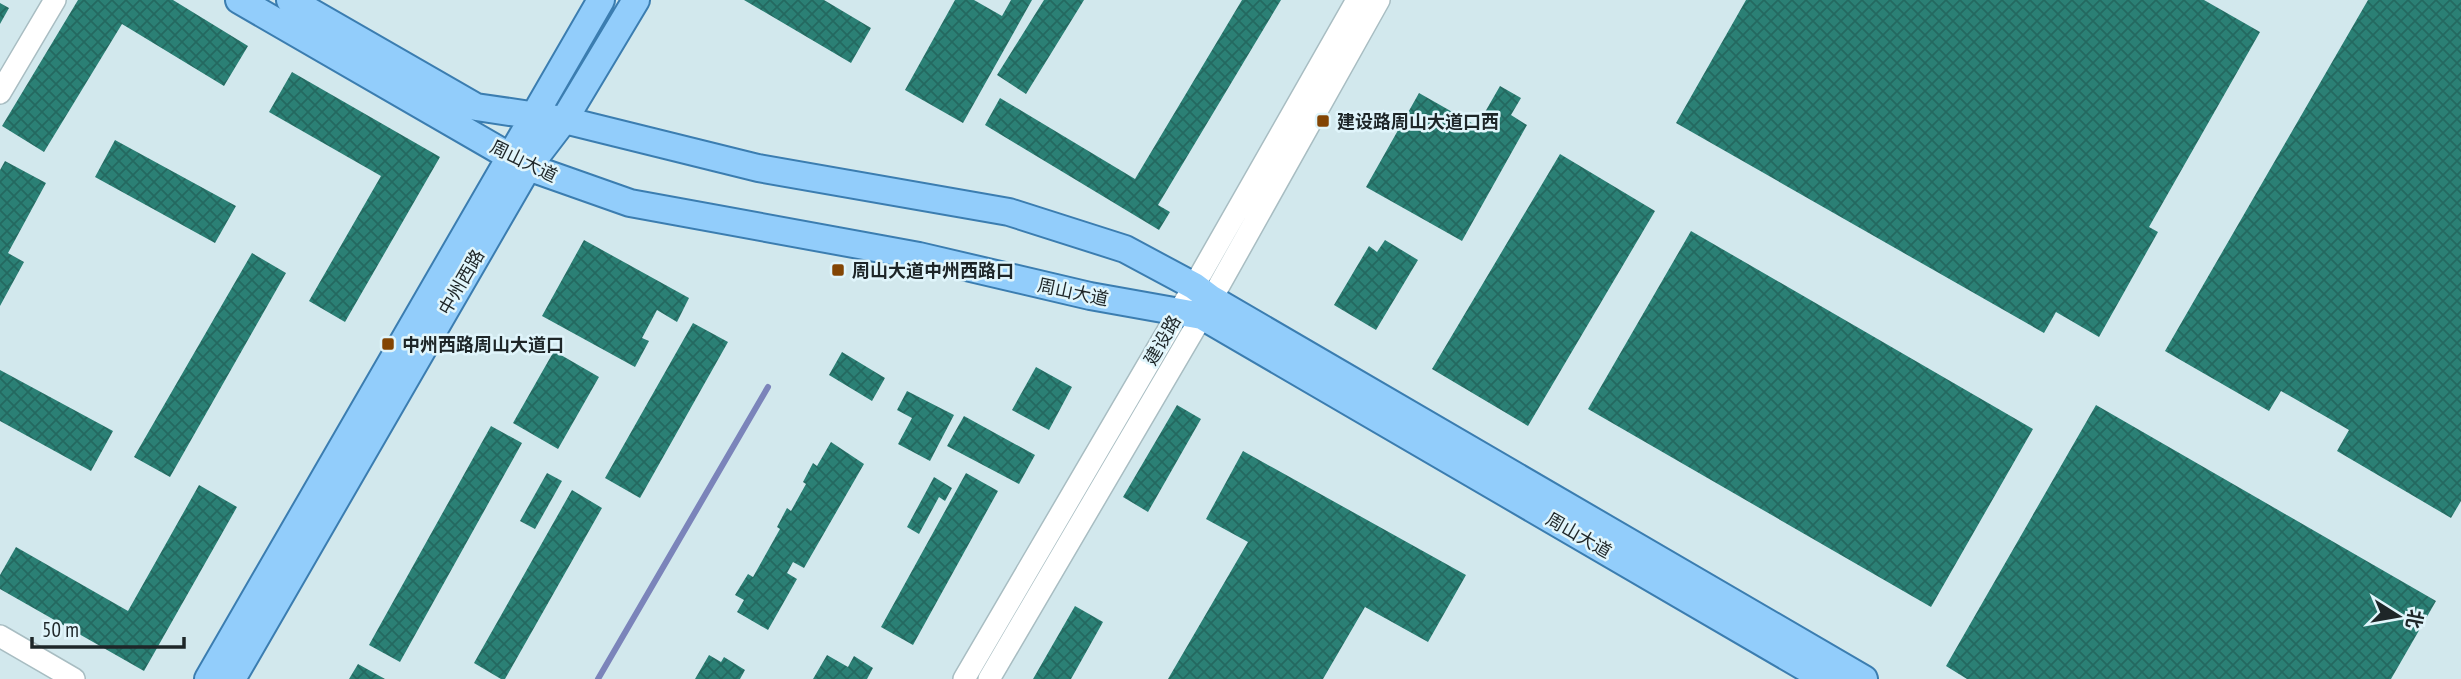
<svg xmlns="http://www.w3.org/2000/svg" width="2461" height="679" font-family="'PT Sans Narrow','Noto Sans SC',sans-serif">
  <defs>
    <pattern id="building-cross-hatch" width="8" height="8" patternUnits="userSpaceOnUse" patternTransform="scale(1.75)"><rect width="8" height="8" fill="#2b8075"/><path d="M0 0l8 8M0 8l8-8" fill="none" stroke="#246960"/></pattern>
  </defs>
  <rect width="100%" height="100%" fill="#d2e8ed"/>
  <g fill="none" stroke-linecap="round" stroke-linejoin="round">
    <path stroke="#7b84ba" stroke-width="6" d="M 598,679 L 768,387"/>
  </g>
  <path fill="url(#building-cross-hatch)" d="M 78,0 L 173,0 L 248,46 L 224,86 L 122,24 L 44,152 L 2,126 Z
    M 744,0 L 824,0 L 871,28 L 851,63 Z
    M 955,0 L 974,0 L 1002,16 L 1011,0 L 1032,0 L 963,123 L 905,90 Z
    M 1044,0 L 1084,0 L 1026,94 L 997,75 Z
    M 1242,0 L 1281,0 L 1158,205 L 1170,212 L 1159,230 L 985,125 L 1000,98 L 1135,179 Z
    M 1746,0 L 2204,0 L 2260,32 L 2149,227 L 2158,232 L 2099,337 L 2056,312 L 2044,333 L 1676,123 Z
    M 2368,0 L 2461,0 L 2461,501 L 2451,518 L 2337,451 L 2349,430 L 2281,391 L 2269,411 L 2165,351 Z
    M 0,3 L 9,8 L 0,24 Z
    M 292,72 L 440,157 L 345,322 L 309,301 L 381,176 L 269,112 Z
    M 1500,86 L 1521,98 L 1511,115 L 1527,125 L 1462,241 L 1366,187 L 1419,93 L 1477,126 Z
    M 115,140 L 236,206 L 215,243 L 95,177 Z
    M 1560,154 L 1655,211 L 1528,426 L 1432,369 Z
    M 5,161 L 46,183 L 8,253 L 24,262 L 0,306 L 0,170 Z
    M 1691,231 L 2033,429 L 1931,607 L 1588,409 Z
    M 584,240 L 689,298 L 677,322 L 657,310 L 642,338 L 649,341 L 635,367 L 542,316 Z
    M 1385,240 L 1418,260 L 1376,330 L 1334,305 L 1369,246 L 1377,252 Z
    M 252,253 L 286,273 L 170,477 L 134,457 Z
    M 693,323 L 728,342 L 640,498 L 605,478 Z
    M 554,351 L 599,377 L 558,449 L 513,423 Z
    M 842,352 L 885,378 L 872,401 L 829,375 Z
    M 1036,367 L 1072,387 L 1049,430 L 1012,410 Z
    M 0,370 L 113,431 L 91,471 L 0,421 Z
    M 907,391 L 954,415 L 930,461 L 898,444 L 912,418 L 897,410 Z
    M 1177,405 L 1201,419 L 1148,512 L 1123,497 Z
    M 2096,405 L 2436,601 L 2391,679 L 1967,679 L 1946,666 Z
    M 964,416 L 1035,455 L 1019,484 L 947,446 Z
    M 491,426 L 522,443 L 400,662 L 369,645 Z
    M 831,442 L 864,464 L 804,568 L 793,562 L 787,573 L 797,579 L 768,630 L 737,612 L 744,600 L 735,595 L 748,574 L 753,577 L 780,529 L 777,527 L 787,508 L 791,511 L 806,484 L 803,482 L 813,463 L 817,466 Z
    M 1243,451 L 1466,575 L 1428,642 L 1365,607 L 1323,679 L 1168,679 L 1248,542 L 1206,519 Z
    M 547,473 L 562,481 L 535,529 L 520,521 Z
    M 966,473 L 998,491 L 913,645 L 881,627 Z
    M 934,477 L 952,488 L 945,501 L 939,497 L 919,534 L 907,527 Z
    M 199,485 L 237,507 L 144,671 L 0,589 L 0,575 L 16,547 L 128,611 Z
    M 572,490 L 602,508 L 505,679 L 501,679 L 474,663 Z
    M 1075,606 L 1103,622 L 1071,679 L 1033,679 Z
    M 709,655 L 721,662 L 724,657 L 745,670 L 740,679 L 695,679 Z
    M 827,655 L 848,667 L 854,656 L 873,668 L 867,679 L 813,679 Z
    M 358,664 L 385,679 L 349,679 Z"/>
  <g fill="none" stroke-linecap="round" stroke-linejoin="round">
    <g stroke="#a8bdc2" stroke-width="24">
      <path id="minor" d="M 0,93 L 55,0
        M 0,636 L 74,679
        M 964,679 L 1194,286 L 1357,0
        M 989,679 L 1202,316 L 1379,0"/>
    </g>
    <g stroke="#3b7db0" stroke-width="30">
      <path id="major" d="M 239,0 L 528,167 L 630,203 L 919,256 L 1090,296 L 1202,316 L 1825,679
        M 290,0 L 476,107 L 564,120 L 758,168 L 1009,212 L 1125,249 L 1194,286 L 1210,298 L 1864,679
        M 208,679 L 601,0
        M 232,679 L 528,167 L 564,120 L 636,0"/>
    </g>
    <use href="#minor" stroke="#fff" stroke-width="21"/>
    <use href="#major" stroke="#92cdfb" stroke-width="26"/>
  </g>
  <g fill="#834504" stroke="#e0f5fb" stroke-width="2.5">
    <rect x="1316" y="114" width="14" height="14" rx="3.5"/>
    <rect x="831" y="263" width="14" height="14" rx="3.5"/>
    <rect x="381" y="337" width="14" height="14" rx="3.5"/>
  </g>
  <g text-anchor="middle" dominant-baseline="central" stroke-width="5" stroke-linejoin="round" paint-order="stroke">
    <g font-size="18" font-weight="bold" fill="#1e2628" stroke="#e0f5fb" text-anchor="start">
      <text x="1337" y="121">建设路周山大道口西</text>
      <text x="852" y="270">周山大道中州西路口</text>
      <text x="402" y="344">中州西路周山大道口</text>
    </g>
    <g font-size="18" fill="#1e2628" stroke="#e0f5fb">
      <text transform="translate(524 161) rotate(26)">周山大道</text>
      <text transform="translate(461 282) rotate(-60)">中州西路</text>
      <text transform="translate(1073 292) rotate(12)">周山大道</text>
      <text transform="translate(1162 340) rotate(-60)">建设路</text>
      <text transform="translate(1579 535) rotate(30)">周山大道</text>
    </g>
  </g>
  <g transform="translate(2398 616) rotate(101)" stroke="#e0f5fb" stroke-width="5" paint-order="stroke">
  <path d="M0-5L12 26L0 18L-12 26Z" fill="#1e2628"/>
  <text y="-10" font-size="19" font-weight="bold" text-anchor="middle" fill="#1e2628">北</text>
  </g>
  <path d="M32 637v10h152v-10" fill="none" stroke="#1e2628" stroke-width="3.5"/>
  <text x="42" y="637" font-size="21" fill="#1e2628" stroke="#e0f5fb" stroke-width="5" paint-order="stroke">50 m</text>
</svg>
